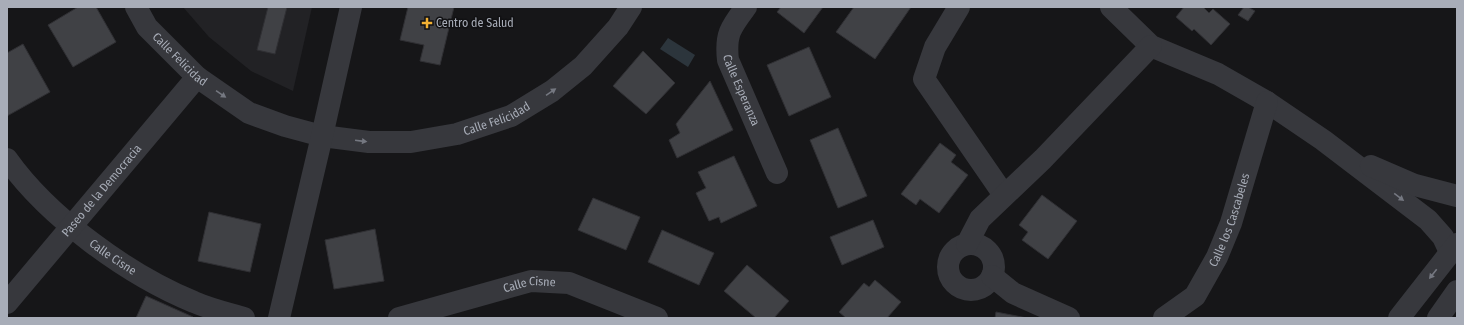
<svg xmlns="http://www.w3.org/2000/svg" width="1464" height="325" font-family="'Fira Sans Condensed',sans-serif">
  <rect width="100%" height="100%" fill="#161618"/>
  <path fill="#222225" d="M 183,7 L 312,7 L 293,91 L 251,71 L 209,37 Z"/>
  <path fill="#2c353c" d="M 668,38 L 695,55 L 688,67 L 660,49 Z"/>
  <path fill="#404145" stroke="#303034" d="M 78,7 L 96,7 L 116,42 L 73,67 L 48,25 Z
    M 268,7 L 287,7 L 275,54 L 257,50 Z
    M 408,7 L 454,7 L 440,65 L 420,61 L 424,45 L 400,40 Z
    M 781,7 L 823,7 L 804,33 L 777,12 Z
    M 854,7 L 911,7 L 875,59 L 836,32 Z
    M 1184,7 L 1203,7 L 1209,13 L 1213,9 L 1230,24 L 1211,45 L 1194,29 L 1192,31 L 1176,17 Z
    M 1244,7 L 1248,7 L 1255,11 L 1248,21 L 1238,15 Z
    M 23,44 L 50,92 L 7,116 L 7,53 Z
    M 809,47 L 831,97 L 789,116 L 767,65 Z
    M 643,51 L 675,83 L 646,114 L 613,86 Z
    M 710,81 L 733,130 L 677,158 L 669,140 L 680,133 L 676,124 Z
    M 838,128 L 867,196 L 838,208 L 810,140 Z
    M 940,143 L 956,155 L 951,162 L 968,175 L 939,213 L 920,199 L 916,205 L 901,194 Z
    M 734,156 L 757,206 L 721,223 L 719,217 L 709,221 L 696,193 L 706,188 L 698,172 Z
    M 1042,195 L 1077,221 L 1048,259 L 1022,240 L 1028,232 L 1019,225 Z
    M 593,198 L 640,217 L 626,250 L 578,230 Z
    M 209,212 L 261,224 L 250,272 L 198,261 Z
    M 873,220 L 884,247 L 842,265 L 830,237 Z
    M 375,229 L 384,281 L 334,289 L 325,240 Z
    M 662,230 L 714,253 L 699,285 L 648,262 Z
    M 747,265 L 789,301 L 774,318 L 756,318 L 724,291 Z
    M 875,280 L 901,302 L 887,318 L 846,318 L 839,312 L 864,283 L 869,287 Z
    M 146,296 L 193,317 L 193,318 L 136,318 Z
    M 996,312 L 1027,318 L 995,318 Z"/>
  <g fill="none" stroke-linecap="round" stroke-linejoin="round">
    <g stroke="#37383d" stroke-width="22">
      <path id="s1" d="M 136,7 L 147,27 L 197,77 L 249,113 L 285,126 L 322,136 L 369,142 L 411,142 L 457,134 L 511,116 L 552,91 L 583,66 L 618,27 L 631,7"/>
      <path id="s2" d="M 746,7 C 731,27 725,34 728,60 L 777,173"/>
      <path d="M 959,7 L 935,47 L 924,79 L 1004,195"/>
      <path d="M 1111,7 L 1151,46 L 1218,74 L 1267,102 L 1323,140 L 1428,220 L 1443,237 L 1450,252"/>
      <path id="s3" d="M 7,159 C 48,217 128,275 194,302 C 210,309 227,313 244,318"/>
      <path d="M 1371,166 L 1415,185 L 1457,196"/>
      <circle cx="971" cy="267" r="23"/>
      <path d="M 967,244 L 980,219 L 1043,159 L 1151,46"/>
      <path d="M 992,276 L 1013,293 L 1069,318"/>
      <path id="s4" d="M 7,303 L 197,77"/>
      <path d="M 279,318 L 322,136 L 351,7"/>
      <path id="s5" d="M 399,318 L 531,281 L 569,283 L 657,318"/>
      <path id="s6" d="M 1164,318 L 1195,296 L 1217,257 L 1231,223 L 1267,102"/>
      <path d="M 1399,318 L 1457,244"/>
      <path d="M 1438,318 L 1457,291"/>
    </g>
  </g>
  <defs><path id="oneway-solid" d="M-6-.8H1V-3.2L6.5 0L1 3.2V.8H-6Z"/></defs>
  <g fill="#757881">
    <use href="#oneway-solid" transform="translate(551 92) rotate(-34)"/>
    <use href="#oneway-solid" transform="translate(221 94) rotate(34)"/>
    <use href="#oneway-solid" transform="translate(361 141) rotate(7)"/>
    <use href="#oneway-solid" transform="translate(1399 197) rotate(37)"/>
    <use href="#oneway-solid" transform="translate(1433 274) rotate(128)"/>
  </g>
  <path fill="#f2b134" stroke="#111113" stroke-width="1.5" d="M425 17h4v4h4v4h-4v4h-4v-4h-4v-4h4z"/>
  <g text-anchor="middle" dominant-baseline="central" stroke-width="3" stroke-linejoin="round" paint-order="stroke">
    <g font-size="12" fill="#a8adb8" stroke="#111113" text-anchor="start">
      <text x="436" y="23">Centro de Salud</text>
    </g>
    <g font-size="12" fill="#a8adb8" stroke="#111113">
      <text stroke="none"><textPath href="#s1" startOffset="69">Calle Felicidad</textPath></text>
      <text stroke="none"><textPath href="#s2" startOffset="91">Calle Esperanza</textPath></text>
      <text stroke="none"><textPath href="#s1" startOffset="412">Calle Felicidad</textPath></text>
      <text stroke="none"><textPath href="#s4" startOffset="147">Paseo de la Democracia</textPath></text>
      <text stroke="none"><textPath href="#s6" startOffset="122">Calle los Cascabeles</textPath></text>
      <text stroke="none"><textPath href="#s3" startOffset="145">Calle Cisne</textPath></text>
      <text stroke="none"><textPath href="#s5" startOffset="135">Calle Cisne</textPath></text>
    </g>
  </g>
  <rect width="1464" height="325" fill="none" stroke="#a8adb8" stroke-width="16"/>
</svg>
